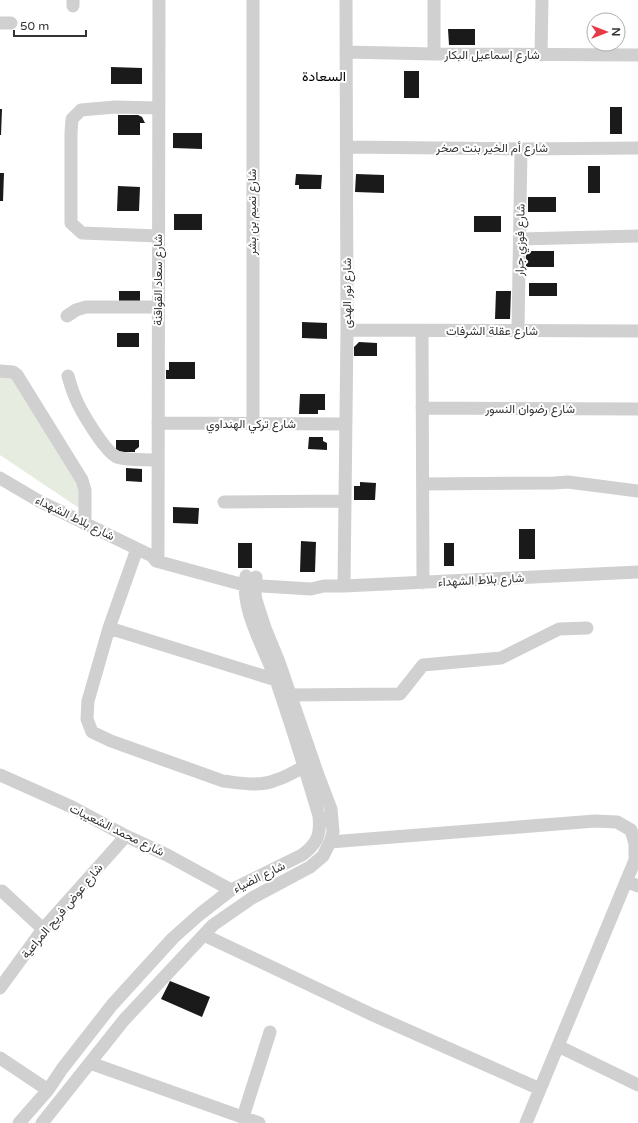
<svg xmlns="http://www.w3.org/2000/svg" width="638" height="1123" font-family="'Varela Round',Vazirmatn,sans-serif">
  <rect width="100%" height="100%" fill="#fff"/>
  <path fill="#e6ecdf" d="M 0,374 L 10,374 L 83,485 L 82,510 L 0,455 Z"/>
  <path fill="#1a1a1a" d="M 448,29 L 475,29 L 475,45 L 449,45 Z
    M 111,67 L 142,68 L 142,84 L 111,84 Z
    M 404,71 L 419,71 L 419,98 L 404,98 Z
    M 610,107 L 622,107 L 622,134 L 610,134 Z
    M 0,109 L 2,109 L 1,135 L 0,135 Z
    M 118,115 L 138,115 L 142,117 L 145,123 L 140,123 L 140,135 L 118,135 Z
    M 173,133 L 202,133 L 202,149 L 173,148 Z
    M 588,166 L 600,166 L 600,193 L 588,193 Z
    M 0,173 L 4,173 L 3,201 L 0,201 Z
    M 296,174 L 322,175 L 321,189 L 299,189 L 299,185 L 295,185 Z
    M 356,174 L 384,175 L 384,193 L 355,192 Z
    M 118,186 L 140,187 L 139,211 L 117,211 Z
    M 528,197 L 556,197 L 556,212 L 528,212 Z
    M 174,214 L 202,214 L 202,230 L 174,230 Z
    M 474,216 L 501,216 L 501,232 L 474,232 Z
    M 526,251 L 554,251 L 554,267 L 526,267 Z
    M 529,283 L 557,283 L 557,296 L 529,296 Z
    M 119,291 L 140,291 L 140,302 L 119,302 Z
    M 496,291 L 511,291 L 510,319 L 495,319 Z
    M 302,322 L 327,323 L 327,339 L 302,338 Z
    M 117,333 L 139,333 L 139,347 L 117,347 Z
    M 359,342 L 377,343 L 377,356 L 354,356 L 354,347 Z
    M 169,362 L 195,362 L 195,379 L 166,379 L 166,370 L 169,370 Z
    M 300,394 L 325,394 L 325,410 L 318,410 L 318,414 L 299,414 Z
    M 309,437 L 323,437 L 323,441 L 327,443 L 327,450 L 308,449 Z
    M 116,440 L 139,440 L 139,447 L 135,450 L 135,452 L 116,452 Z
    M 126,468 L 142,469 L 142,482 L 126,481 Z
    M 360,482 L 376,483 L 375,500 L 354,500 L 354,486 L 360,486 Z
    M 173,507 L 199,508 L 198,524 L 173,523 Z
    M 519,529 L 535,529 L 535,559 L 519,559 Z
    M 301,541 L 316,542 L 315,572 L 300,572 Z
    M 238,543 L 252,543 L 252,568 L 238,568 Z
    M 444,543 L 454,543 L 454,566 L 444,566 Z
    M 170,981 L 210,997 L 202,1017 L 161,999 Z"/>
  <g fill="none" stroke-linecap="round" stroke-linejoin="round">
    <path stroke="#d0d0d0" stroke-width="13" d="M 73,0 L 73,6
      M 253,0 L 253,423
      M 0,23 L 11,23
      M 346,52 L 434,54 L 638,55
      M 434,54 L 434,0
      M 541,55 L 542,0
      M 347,147 L 521,149 L 638,148
      M 158,236 L 82,233 L 71,223 L 71,133 L 72,119 L 81,110 L 115,107 L 158,108
      M 520,239 L 638,236
      M 67,316 L 76,310 L 86,307 L 158,307
      M 347,330 L 638,331
      M 518,330 L 521,149
      M 422,331 L 423,583
      M 0,371 L 13,372 L 17,375 L 82,480 L 85,490 L 85,524
      M 68,376 C 70,383 72,390 75,397 C 80,410 105,452 117,457 C 129,461 145,459 157,460
      M 422,408 L 638,409
      M 158,423 L 345,424
      M 0,478 L 39,501 L 152,556 L 156,561 L 244,585 L 311,589 L 324,586 L 344,586 L 638,572
      M 423,484 L 554,483 L 568,482 L 638,491
      M 224,502 L 345,501
      M 137,549 L 109,628 L 88,701 L 87,719 L 92,732 L 111,741 L 223,781 C 240,783 260,787 276,780 C 286,777 295,771 304,767
      M 156,561 L 158,555 L 159,0
      M 344,586 L 347,330 L 346,0
      M 109,628 L 276,680
      M 290,695 L 400,694 L 423,665 L 501,658 L 559,629 L 587,628
      M 0,775 L 72,807 L 126,836 L 167,855 L 231,890
      M 330,842 L 595,821 L 617,822 L 631,830 L 635,844 L 635,860 L 526,1123
      M 626,881 L 638,886
      M 2,891 L 43,929
      M 204,935 L 373,1015 L 540,1089
      M 0,988 L 43,929 L 126,836
      M 558,1046 L 638,1085
      M 0,1058 L 48,1090
      M 90,1063 L 259,1123
      M 243,1117 L 270,1032
      M 19,1123 L 48,1090 L 62,1069 L 112,1005 L 173,938 L 200,914 L 231,890 L 302,855 C 317,844 321,835 319,816 C 306,772 292,727 277,683 C 266,650 240,611 246,576
      M 42,1123 L 124,1020 L 213,925 L 252,898 L 310,867 L 323,856 L 330,842 L 333,832 L 331,809 L 318,775 L 279,662 L 265,628 L 256,600 L 254,586 L 256,577"/>
  </g>
  <g text-anchor="middle" dominant-baseline="central" stroke-width="4" stroke-linejoin="round" paint-order="stroke">
    <g font-size="12" fill="#333" stroke="#fff">
      <text x="492" y="55">شارع إسماعيل البكار</text>
      <text x="492" y="148">شارع أم الخير بنت صخر</text>
      <text transform="translate(252 212) rotate(-90)">شارع تميم بن بشر</text>
      <text transform="translate(520 240) rotate(-89)">شارع فوزي جرار</text>
      <text transform="translate(158 280) rotate(-90)">شارع سعاد القواقنة</text>
      <text transform="translate(347 293) rotate(-90)">شارع نور الهدى</text>
      <text x="492" y="331">شارع عقلة الشرفات</text>
      <text x="530" y="409">شارع رضوان النسور</text>
      <text x="251" y="424">شارع تركي الهنداوي</text>
      <text transform="translate(75 518) rotate(26)">شارع بلاط الشهداء</text>
      <text transform="translate(481 580) rotate(-3)">شارع بلاط الشهداء</text>
      <text transform="translate(117 830) rotate(26)">شارع محمد الشعيبات</text>
      <text transform="translate(259 877) rotate(-26)">شارع الضياء</text>
      <text transform="translate(62 911) rotate(-50)">شارع عوض فريح المراعية</text>
    </g>
    <g font-size="14" fill="#000" stroke="#fff">
      <text x="324" y="76">السعادة</text>
    </g>
  </g>
  <g transform="translate(606 32) rotate(90)"><circle r="19" fill="#ffffff" stroke="#adadad"/>
  <path d="M0-3L7 15L0 10L-7 15Z" fill="#e63946"/>
  <text y="-6" font-size="11" font-weight="bold" text-anchor="middle" fill="#333333">N</text>
  </g>
  <path d="M14 30v6h72v-6" fill="none" stroke="#333333" stroke-width="2"/>
  <text x="20" y="30" font-size="12" fill="#333333" stroke="#ffffff" stroke-width="3" paint-order="stroke">50 m</text>
</svg>
